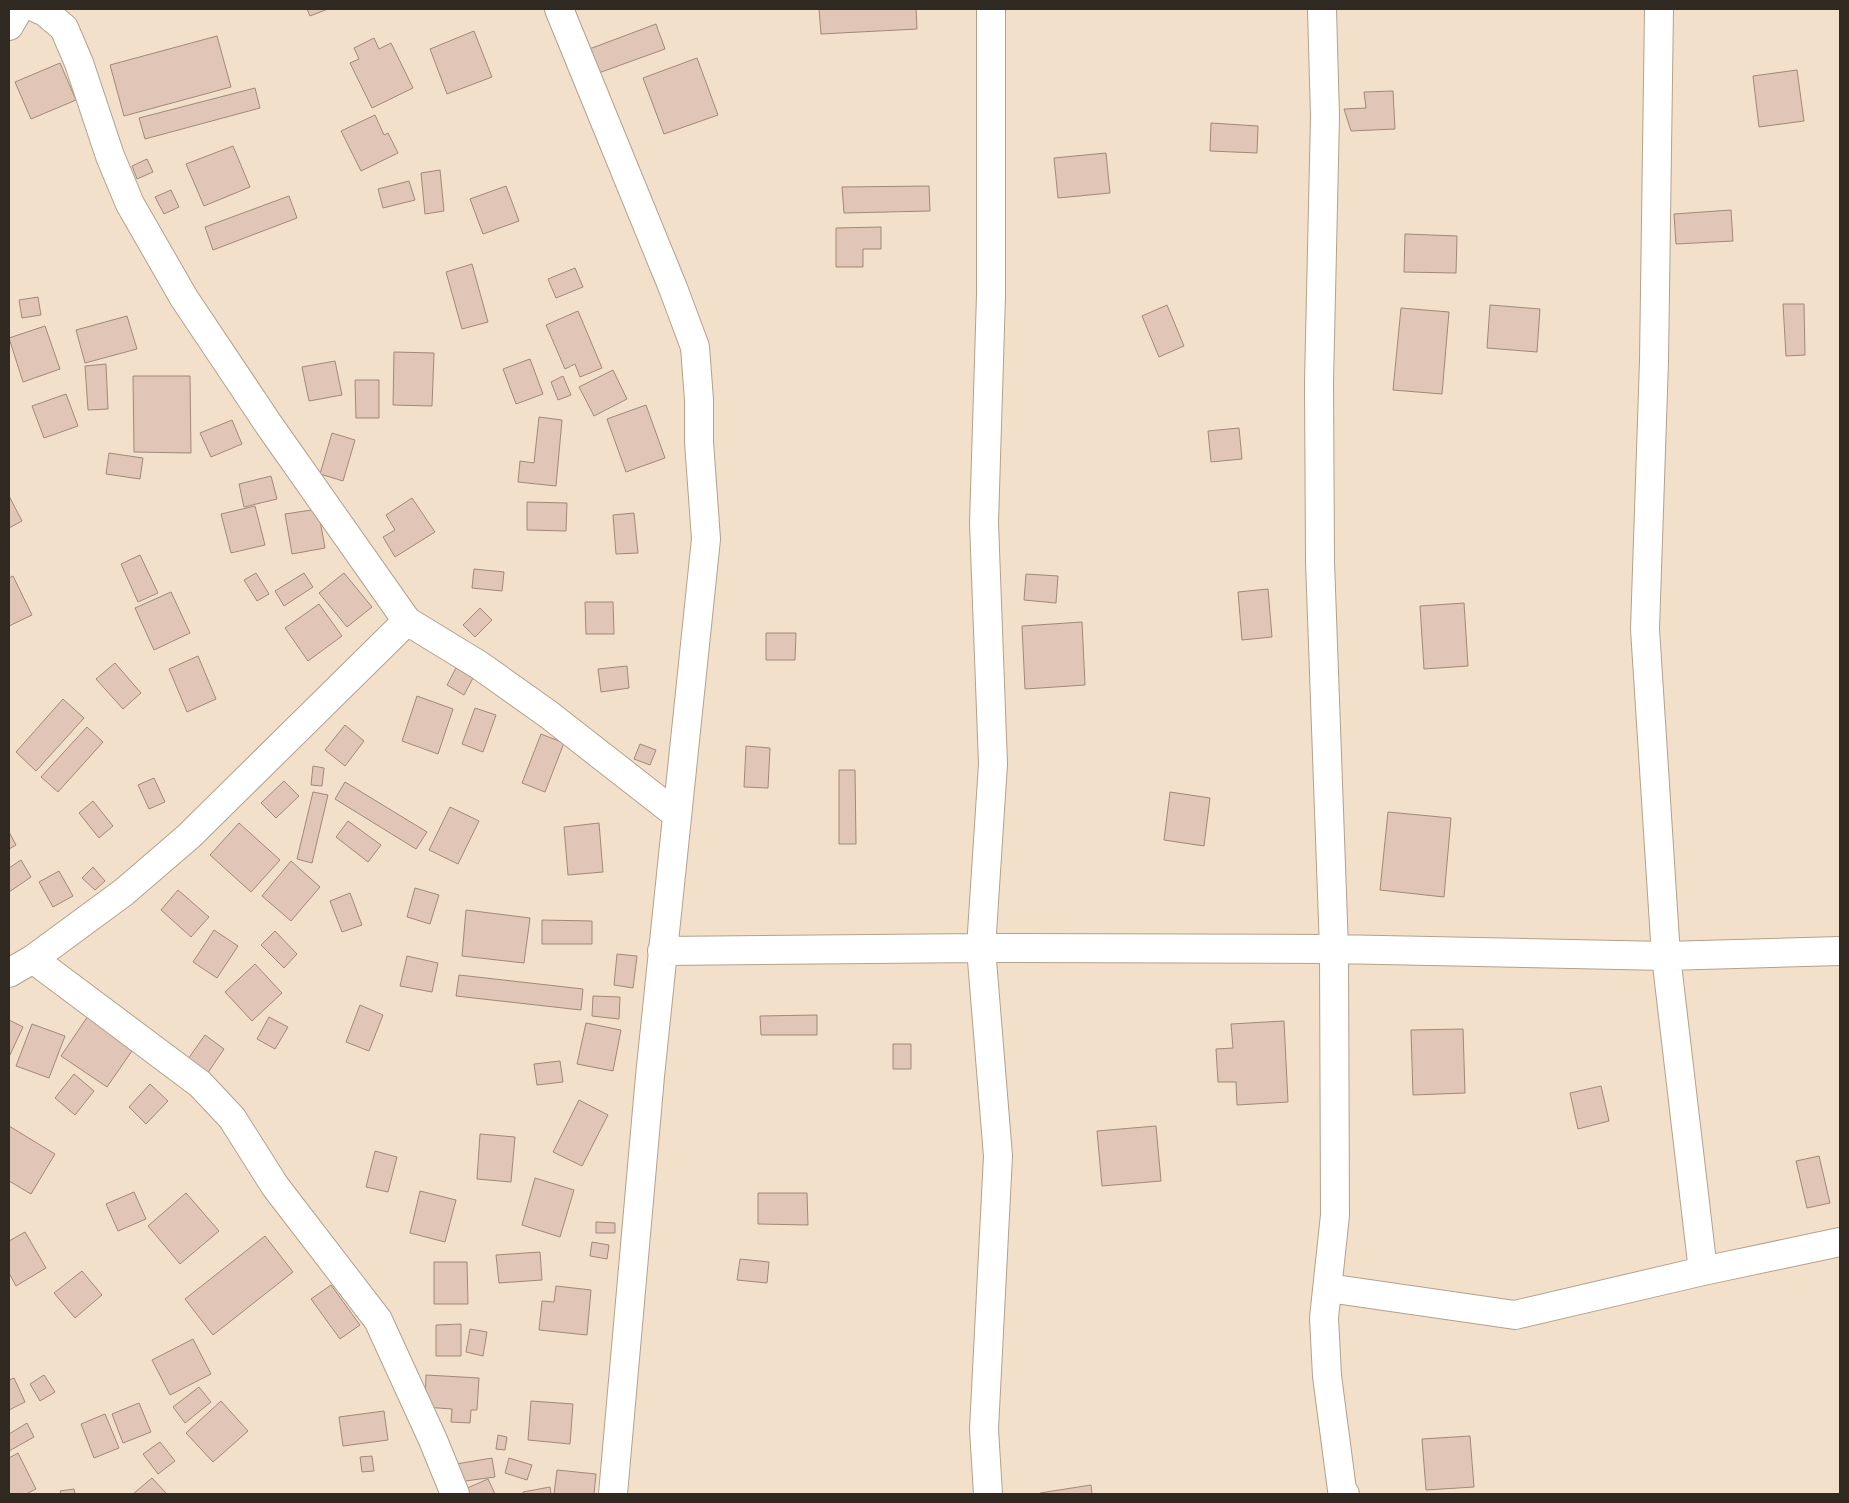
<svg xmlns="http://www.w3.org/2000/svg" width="1849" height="1503" font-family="Helvetica,sans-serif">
  <rect width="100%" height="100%" fill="#f3e0ca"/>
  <path fill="#e1c6b8" stroke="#a1887a" d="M 307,9 L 328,9 L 310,16 Z
    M 819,9 L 916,9 L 917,29 L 821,34 Z
    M 656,24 L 665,49 L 593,75 L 584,51 Z
    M 474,31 L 492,77 L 447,94 L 430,49 Z
    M 217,36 L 231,87 L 124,116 L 110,65 Z
    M 374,38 L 379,49 L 391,43 L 413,88 L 372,108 L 350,63 L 359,59 L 354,48 Z
    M 697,58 L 718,115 L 664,134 L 643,78 Z
    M 60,63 L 76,100 L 31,119 L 15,82 Z
    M 1797,70 L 1804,121 L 1759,127 L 1753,76 Z
    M 255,88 L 260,108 L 145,139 L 139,118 Z
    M 1393,91 L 1395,129 L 1351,131 L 1344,109 L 1366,108 L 1364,92 Z
    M 375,115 L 384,135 L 388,133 L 398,153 L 361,171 L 341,131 Z
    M 1211,123 L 1258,126 L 1257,153 L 1210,151 Z
    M 233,146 L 250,187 L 204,206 L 186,164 Z
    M 1106,153 L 1110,193 L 1058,198 L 1054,158 Z
    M 147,159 L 153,172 L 137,179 L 132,166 Z
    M 440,170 L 444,211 L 425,214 L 421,173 Z
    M 409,181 L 415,200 L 383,208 L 378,189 Z
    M 506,186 L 519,221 L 483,234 L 470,199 Z
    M 929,186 L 930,211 L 844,213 L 842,187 Z
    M 171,190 L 179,207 L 164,214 L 155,197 Z
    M 289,196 L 297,218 L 213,250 L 205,227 Z
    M 1731,210 L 1733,241 L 1676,244 L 1674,214 Z
    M 881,227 L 881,249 L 863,249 L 863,267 L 836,267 L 836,228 Z
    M 1405,234 L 1457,236 L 1456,273 L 1404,272 Z
    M 472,264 L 488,322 L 462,329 L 446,272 Z
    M 575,268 L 583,287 L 556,298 L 548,279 Z
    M 38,297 L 41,315 L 22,318 L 19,300 Z
    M 1783,304 L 1804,304 L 1805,355 L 1786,356 Z
    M 1167,305 L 1184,346 L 1159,357 L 1142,316 Z
    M 1490,305 L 1540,309 L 1537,352 L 1487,348 Z
    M 1401,308 L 1449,312 L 1442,394 L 1393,390 Z
    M 578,311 L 602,368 L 580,377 L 575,364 L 565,369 L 546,325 Z
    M 127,316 L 137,349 L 85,363 L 76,330 Z
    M 45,326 L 60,369 L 23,382 L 9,338 Z
    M 394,352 L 434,353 L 432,406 L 393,405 Z
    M 530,359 L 543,394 L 516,404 L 503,369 Z
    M 335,361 L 342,395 L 309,401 L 302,367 Z
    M 106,364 L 108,409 L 88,410 L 85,366 Z
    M 613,370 L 627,399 L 594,416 L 579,387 Z
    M 133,376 L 190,376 L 191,453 L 134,452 Z
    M 563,376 L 571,395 L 558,400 L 551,382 Z
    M 355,380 L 379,380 L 379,418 L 356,418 Z
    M 66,394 L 78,426 L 44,438 L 32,406 Z
    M 646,405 L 665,458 L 626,472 L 607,419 Z
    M 539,417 L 562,420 L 556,486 L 518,482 L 520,461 L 534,463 Z
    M 232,420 L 242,444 L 211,457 L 200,433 Z
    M 1239,428 L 1242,459 L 1211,462 L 1208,431 Z
    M 332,433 L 355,440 L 343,481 L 320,474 Z
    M 109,453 L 143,458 L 140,479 L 106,474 Z
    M 271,476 L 277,499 L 244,507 L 239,484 Z
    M 9,496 L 22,521 L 9,528 Z
    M 412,498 L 435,532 L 395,557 L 383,537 L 395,530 L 386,515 Z
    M 527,502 L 567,503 L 566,531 L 527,530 Z
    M 255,506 L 265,545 L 231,553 L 221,514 Z
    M 318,509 L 325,548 L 292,554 L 285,514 Z
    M 634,513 L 638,553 L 616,554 L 613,515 Z
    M 140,555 L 158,593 L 138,602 L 121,564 Z
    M 474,569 L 504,572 L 502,591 L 472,588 Z
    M 256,573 L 269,594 L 257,601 L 244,580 Z
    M 304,573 L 313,587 L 284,606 L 275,591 Z
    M 344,573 L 372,607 L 347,627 L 319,593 Z
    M 1026,574 L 1058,576 L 1056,603 L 1024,600 Z
    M 13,576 L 32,615 L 9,626 L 9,578 Z
    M 1268,589 L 1272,637 L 1242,640 L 1238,592 Z
    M 171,592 L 190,633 L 154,650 L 135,608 Z
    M 585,602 L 613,602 L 614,634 L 586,634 Z
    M 1464,603 L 1468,666 L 1424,669 L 1420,606 Z
    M 319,604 L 342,636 L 308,661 L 285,628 Z
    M 480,608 L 492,620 L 475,637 L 463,625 Z
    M 1082,622 L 1085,685 L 1025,689 L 1022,626 Z
    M 766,633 L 796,633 L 795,660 L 766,660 Z
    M 198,656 L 216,699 L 187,712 L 169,669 Z
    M 115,663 L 141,693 L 123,709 L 96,679 Z
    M 627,666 L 629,688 L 601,692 L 598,669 Z
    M 456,668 L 473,678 L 464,695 L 447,685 Z
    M 417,696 L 453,709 L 438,754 L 402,741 Z
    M 63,699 L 84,718 L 36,771 L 16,752 Z
    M 475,708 L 496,715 L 483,752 L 462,744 Z
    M 345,725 L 364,741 L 345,766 L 325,750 Z
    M 87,727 L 103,742 L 58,792 L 41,777 Z
    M 541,734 L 564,743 L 545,792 L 522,783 Z
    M 640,744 L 656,750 L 650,765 L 634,759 Z
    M 746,746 L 770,748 L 768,788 L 744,787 Z
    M 313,766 L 324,768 L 322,786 L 311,785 Z
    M 839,770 L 855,770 L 856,844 L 839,844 Z
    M 154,778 L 165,802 L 149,809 L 138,785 Z
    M 284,781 L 299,796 L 276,818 L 261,803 Z
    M 345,782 L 427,832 L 416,849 L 335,799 Z
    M 313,792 L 328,795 L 312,863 L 297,859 Z
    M 1170,792 L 1210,798 L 1204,846 L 1164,840 Z
    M 93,801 L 113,826 L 99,838 L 79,813 Z
    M 450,807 L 479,821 L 458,864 L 429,850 Z
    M 1388,812 L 1451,818 L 1444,897 L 1380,890 Z
    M 348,821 L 381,845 L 368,862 L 336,837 Z
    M 239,823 L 280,860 L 251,892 L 210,855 Z
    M 599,823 L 603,872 L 568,875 L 564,827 Z
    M 9,832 L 16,845 L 9,849 Z
    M 21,860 L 31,877 L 9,892 L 9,868 Z
    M 291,861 L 320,887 L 291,921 L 262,896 Z
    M 93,867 L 105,881 L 95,890 L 82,878 Z
    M 59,871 L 73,896 L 53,907 L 39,882 Z
    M 415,888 L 439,895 L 430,924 L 407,917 Z
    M 178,890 L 209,917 L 191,937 L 161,910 Z
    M 350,893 L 362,925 L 342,932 L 330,901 Z
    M 466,910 L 530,918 L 524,963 L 462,956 Z
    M 542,920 L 592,921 L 592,944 L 542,944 Z
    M 214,930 L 238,946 L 217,978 L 193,962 Z
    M 275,931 L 297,954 L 284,968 L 261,945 Z
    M 617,954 L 637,956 L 633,988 L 614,985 Z
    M 407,956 L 438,963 L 432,992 L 400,986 Z
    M 255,964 L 282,993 L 252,1021 L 225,992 Z
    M 459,975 L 583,989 L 581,1010 L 456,996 Z
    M 593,996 L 620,997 L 619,1019 L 592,1016 Z
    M 360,1005 L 383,1015 L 369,1051 L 346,1042 Z
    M 817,1015 L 817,1035 L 761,1035 L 760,1016 Z
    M 88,1016 L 134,1048 L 107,1087 L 61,1056 Z
    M 269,1017 L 288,1027 L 275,1049 L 257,1039 Z
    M 9,1020 L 23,1027 L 9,1057 Z
    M 1284,1021 L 1288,1102 L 1237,1105 L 1236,1082 L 1218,1082 L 1216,1049 L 1233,1048 L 1231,1024 Z
    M 586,1023 L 621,1030 L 613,1071 L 577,1064 Z
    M 32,1024 L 65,1036 L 49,1078 L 16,1066 Z
    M 1463,1029 L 1465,1093 L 1413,1095 L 1411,1030 Z
    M 205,1035 L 224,1049 L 207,1074 L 188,1059 Z
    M 893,1044 L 911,1044 L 911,1069 L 893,1069 Z
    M 560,1061 L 563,1082 L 537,1085 L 534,1064 Z
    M 74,1074 L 94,1091 L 75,1115 L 55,1098 Z
    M 150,1084 L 168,1101 L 146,1124 L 129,1107 Z
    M 1601,1086 L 1609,1121 L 1578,1129 L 1570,1093 Z
    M 579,1100 L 608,1115 L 582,1166 L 553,1152 Z
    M 9,1126 L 55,1154 L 31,1194 L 9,1181 Z
    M 1156,1126 L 1161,1181 L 1102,1186 L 1097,1131 Z
    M 480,1134 L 515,1137 L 511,1182 L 477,1179 Z
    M 375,1151 L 397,1157 L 388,1192 L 366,1187 Z
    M 1819,1156 L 1830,1203 L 1807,1208 L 1796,1161 Z
    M 535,1178 L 574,1190 L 560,1237 L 522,1225 Z
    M 420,1191 L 456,1200 L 445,1242 L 410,1233 Z
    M 134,1192 L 146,1219 L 118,1231 L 106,1204 Z
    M 186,1193 L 219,1231 L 180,1264 L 148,1226 Z
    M 758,1193 L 807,1193 L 808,1225 L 758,1224 Z
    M 596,1222 L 615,1223 L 615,1233 L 596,1233 Z
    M 25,1232 L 46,1268 L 16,1286 L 9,1273 L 9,1241 Z
    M 265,1236 L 293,1272 L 213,1335 L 185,1299 Z
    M 592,1242 L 609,1245 L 607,1259 L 590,1256 Z
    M 540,1252 L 542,1280 L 499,1283 L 496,1255 Z
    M 740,1259 L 769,1262 L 767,1283 L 737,1280 Z
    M 434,1262 L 467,1262 L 468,1304 L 434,1304 Z
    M 82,1271 L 102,1295 L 75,1318 L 54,1293 Z
    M 331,1285 L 360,1325 L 340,1339 L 311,1299 Z
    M 556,1286 L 591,1290 L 587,1335 L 539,1330 L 542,1301 L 554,1302 Z
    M 461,1324 L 461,1356 L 436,1356 L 436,1325 Z
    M 470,1329 L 487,1332 L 483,1356 L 466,1352 Z
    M 193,1339 L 211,1374 L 170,1395 L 152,1360 Z
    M 44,1375 L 55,1392 L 40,1401 L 30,1384 Z
    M 426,1375 L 479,1378 L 477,1410 L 471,1410 L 470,1423 L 451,1422 L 452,1409 L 425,1407 Z
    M 14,1378 L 25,1402 L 9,1410 L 9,1380 Z
    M 199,1387 L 211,1402 L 185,1423 L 173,1407 Z
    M 221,1401 L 248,1431 L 213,1462 L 186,1433 Z
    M 531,1401 L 573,1404 L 570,1444 L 528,1440 Z
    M 139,1403 L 151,1432 L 123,1443 L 112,1414 Z
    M 384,1411 L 388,1440 L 343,1446 L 339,1417 Z
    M 105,1414 L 119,1448 L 94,1458 L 81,1424 Z
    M 27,1423 L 34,1437 L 9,1451 L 9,1434 Z
    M 498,1435 L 507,1437 L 505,1450 L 496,1449 Z
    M 1470,1436 L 1474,1487 L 1426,1490 L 1422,1439 Z
    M 160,1442 L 175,1461 L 158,1474 L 143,1454 Z
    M 18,1453 L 36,1489 L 26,1494 L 9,1494 L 9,1458 Z
    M 372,1456 L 374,1471 L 362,1472 L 360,1457 Z
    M 492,1458 L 495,1477 L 458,1482 L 456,1464 Z
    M 509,1458 L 532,1465 L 527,1480 L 505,1473 Z
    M 557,1470 L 596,1474 L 594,1494 L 554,1494 Z
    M 152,1478 L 167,1494 L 133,1494 Z
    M 488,1479 L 495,1494 L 467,1494 L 465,1489 Z
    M 1091,1485 L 1092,1494 L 1041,1494 L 1040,1493 Z
    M 550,1487 L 551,1494 L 523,1494 L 523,1492 Z
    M 74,1489 L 75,1494 L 61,1494 L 60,1491 Z"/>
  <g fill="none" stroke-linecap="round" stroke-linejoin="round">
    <g stroke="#b3a18c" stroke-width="30">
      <path id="street" d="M 38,9 L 45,12 L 64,28 L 79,63 L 110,156 L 130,204 L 184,298 L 269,425 L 407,621 L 479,665 L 548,714 L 676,814
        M 559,9 L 673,288 L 695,347 L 699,400 L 699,442 L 706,539 L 650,1076 L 613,1494
        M 1322,9 L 1325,117 L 1319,382 L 1320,562 L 1334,949 L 1335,1215 L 1324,1318 L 1327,1376 L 1342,1490 L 1345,1494
        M 1659,9 L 1654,361 L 1645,629 L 1666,956 L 1703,1271
        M 9,26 L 19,9
        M 662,951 L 981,948 L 1334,949 L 1666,956 L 1840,951
        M 33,959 L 200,1084 L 232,1118 L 275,1186 L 378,1320 L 433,1440 L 455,1494
        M 9,973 L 33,959 L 124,892 L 189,836 L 407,621
        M 1328,1288 L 1515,1315 L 1703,1271 L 1840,1242
        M 988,1494 L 984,1429 L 998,1156 L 981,948 L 993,764 L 984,523 L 991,295 L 991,9"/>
    </g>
    <use href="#street" stroke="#fff" stroke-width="28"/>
  </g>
  <rect width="1849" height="1503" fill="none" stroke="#302921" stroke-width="20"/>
</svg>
